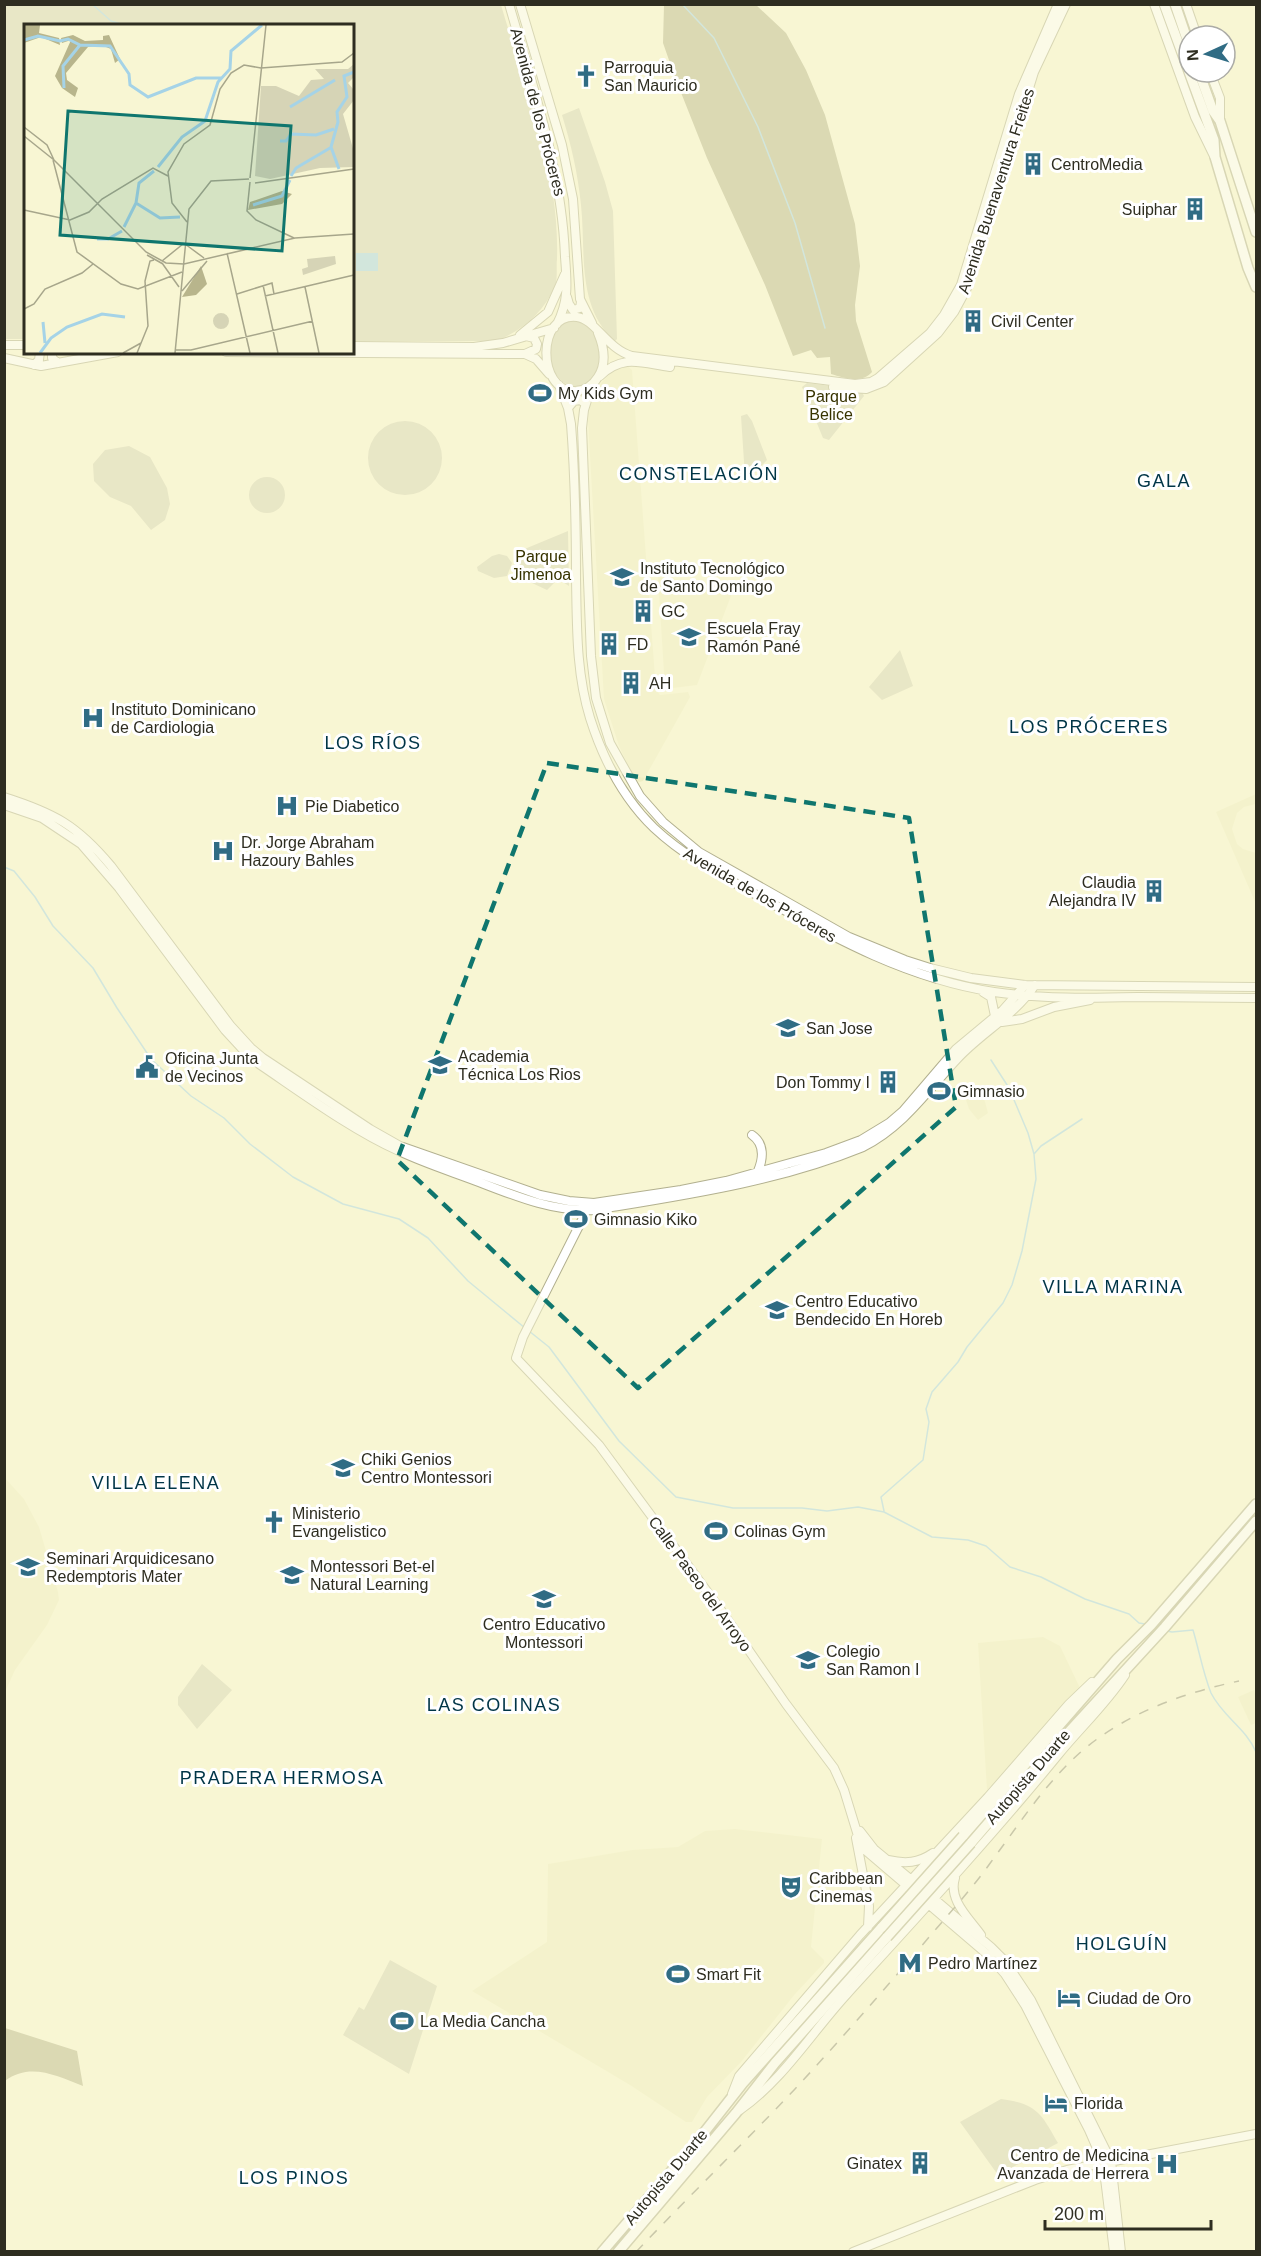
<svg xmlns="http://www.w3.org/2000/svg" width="1261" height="2256" font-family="Arial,sans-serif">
  <rect width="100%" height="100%" fill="#f8f6d3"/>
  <path fill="#f0eec3" d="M 627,366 L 632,370 L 656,690 L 660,695 L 688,692 L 690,697 L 643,781 L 639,782 L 633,776 L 619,746 L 604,699 L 588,421 L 590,406 L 601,383 L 617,367 Z
    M 658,577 L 734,588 L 697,685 L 665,689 Z
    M 1256,794 L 1256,804 L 1244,807 L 1237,813 L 1232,829 L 1237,844 L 1243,849 L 1256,853 L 1256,904 L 1216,812 Z
    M 978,1085 L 981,1087 L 988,1113 L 978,1120 L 969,1109 L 966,1100 Z
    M 4,1477 L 24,1499 L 39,1527 L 58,1592 L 59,1600 L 47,1625 L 15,1670 L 5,1692 Z
    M 1043,1637 L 1060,1646 L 1080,1688 L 987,1790 L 978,1643 Z
    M 1254,1690 L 1256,1696 L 1256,1723 L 1251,1725 L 1238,1697 Z
    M 735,1829 L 822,1839 L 811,1947 L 824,1960 L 824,1963 L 795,1994 L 741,2062 L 707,2097 L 692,2122 L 686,2122 L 630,2085 L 472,1991 L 547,1942 L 548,1864 L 632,1850 L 678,1847 L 705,1831 Z"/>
  <path fill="#d6d4b6" d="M 5,5 L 501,5 C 525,87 560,171 557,259 C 556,267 558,278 555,286 C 544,312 522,331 496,341 L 353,341 L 352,26 L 26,26 L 25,339 L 5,339 Z
    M 579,108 L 605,182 L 613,211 L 617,339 L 615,341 C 576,307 586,251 581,205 C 578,174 571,144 562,115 Z
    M 569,320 C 607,321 612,375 579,388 C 546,385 538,334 569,320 Z
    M 807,383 L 861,390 L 864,396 L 829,440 L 823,438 L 802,387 Z
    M 747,414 L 752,421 L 767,460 L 748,480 L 745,477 L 741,416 Z
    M368 458a37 37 0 1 1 74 0a37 37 0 1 1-74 0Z
    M 129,446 L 150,457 L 167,488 L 170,504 L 165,520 L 151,530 L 131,506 L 110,497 L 94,481 L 93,464 L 105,450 Z
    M249 495a18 18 0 1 1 36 0a18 18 0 1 1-36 0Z
    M 568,531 L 569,586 L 558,579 L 547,590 L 517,576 L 518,568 L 515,553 Z
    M 499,554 L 507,556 L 512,563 L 507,576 L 494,578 L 478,571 L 477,567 L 492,556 Z
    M 900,650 L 913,686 L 882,700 L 869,687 Z
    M 202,1664 L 232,1690 L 197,1729 L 178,1705 L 178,1697 Z
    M 390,1960 L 437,1986 L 409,2074 L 343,2035 L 359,2007 L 364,2010 Z
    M 1001,2099 C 1037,2104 1041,2113 1058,2143 L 998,2175 L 960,2122 Z"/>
  <path fill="#b8b58c" d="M 664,5 L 756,5 L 786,33 L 806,70 L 825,115 L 855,224 L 860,266 L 855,305 L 856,321 L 872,372 C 862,384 844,378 831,374 L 830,357 L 817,358 L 811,350 L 793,356 L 765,285 L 707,158 L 676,80 L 663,43 Z
    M 5,2028 L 77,2051 L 83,2086 C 57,2076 30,2062 5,2081 Z"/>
  <path fill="#a5d3e7" d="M 356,253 L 378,253 L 378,271 L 356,271 Z"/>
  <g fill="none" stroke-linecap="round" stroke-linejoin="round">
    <path stroke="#a5d3e7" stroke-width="1.5" d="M 92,4 L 111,21 L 128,26
      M 682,4 L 714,38 L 758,127 L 795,223 L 825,328
      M 4,867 L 14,871 L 35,897 L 53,926 L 93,968 L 117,1008 L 151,1059 L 191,1096 L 224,1118 L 250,1144 L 293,1177 L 343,1204 L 399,1219 L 428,1238 L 468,1281 L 525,1328
      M 1034,1154 L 1041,1146 L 1082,1119
      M 529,1331 L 549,1347 L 619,1441 L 676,1497 L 733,1508 L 802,1508 L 827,1511 L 858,1507 L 884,1512 L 932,1537 L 968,1540 L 986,1546 L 1010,1567 L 1041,1577 L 1085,1599 L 1129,1614 L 1139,1623 L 1145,1624
      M 884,1511 L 881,1497 L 923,1460 L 929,1422 L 926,1409 L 932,1392 L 958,1362 L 967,1347 L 1003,1303 L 1012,1285 L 1022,1251 L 1036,1179 L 1034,1154 L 1028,1133 L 1009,1088 L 991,1060
      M 1167,1631 L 1172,1632 L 1193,1630 C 1199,1650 1203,1673 1211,1693 C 1223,1717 1246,1728 1256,1752"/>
    <g stroke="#b2b08f" stroke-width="10">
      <path id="major" d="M 509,4 C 533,88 562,170 565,257 C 567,282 569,301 557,324
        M 520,4 L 562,145 L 573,199 L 580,299 L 592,323
        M 1154,4 L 1195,117 L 1214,156
        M 1186,4 L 1197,36
        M 1210,72 L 1220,98 L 1220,121
        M 567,297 L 569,304 L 573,310 L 580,308 L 581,302
        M 598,333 C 604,347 607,363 598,377 C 593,385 585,391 575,391 C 537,392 536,312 577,317 C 595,319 607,349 632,356 L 855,384 L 871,382 L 878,378 L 930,333 L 944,315 L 961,285 L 1019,94 L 1058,4
        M 520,335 L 548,312 L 565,274
        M 4,345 L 26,345
        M 352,346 L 474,347 L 503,343 L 554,328
        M 52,352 L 52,358 L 58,363
        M 226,352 L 525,354 L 536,359 L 549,374
        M 525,354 L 536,349 L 537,344 L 534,338 L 526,336
        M 4,358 L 41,366 L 118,352
        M 34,365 L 39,360 L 40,352
        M 600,376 C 623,354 641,363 670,367
        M 592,384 L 584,410 L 582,428 L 591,656 L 596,698 L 610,743 L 640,796 L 663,822 L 699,852 L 849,937 L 905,960 L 930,968 L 971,978 L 1025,985 L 1256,987
        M 559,385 L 568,408 L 571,424 C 575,476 576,528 576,579 C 577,626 576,673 590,718 C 603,759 623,798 654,828 C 686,858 724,877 762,898 C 836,939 909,979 994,992 C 1041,999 1091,998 1138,997 C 1178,997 1217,998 1256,998
        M 833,387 L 866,389 L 884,382 L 938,333 L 954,312 L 967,288 L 1034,72 L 1066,4
        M 568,408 L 574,401 L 580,400 L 585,403
        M 4,797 C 54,813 77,825 111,866 L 230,1025 L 251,1048 L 263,1058 L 370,1129 L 400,1146 L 540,1195 L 569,1201 L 594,1203 L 681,1190 L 726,1181 L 826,1153 L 861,1140 L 889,1123 L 903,1111 L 956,1049 L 1003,1010 L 1025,985
        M 4,805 L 42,818 L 81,844 L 119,888 L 225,1030 L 248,1055 L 259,1064 C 302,1093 352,1130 399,1151 C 426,1164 456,1173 484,1184 C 520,1198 556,1212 595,1210 C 686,1195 777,1182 863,1147 C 904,1126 927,1091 957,1059 C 982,1032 1014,1016 1035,985
        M 983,992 L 991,997 L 995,1016
        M 1002,1022 L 1022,1019 L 1054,1007 L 1090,1000
        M 752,1135 C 765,1144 763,1159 758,1171
        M 584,1203 L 584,1216 L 523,1337 L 516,1358 L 599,1445 L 723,1613 L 786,1704 L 834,1768 L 844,1790 L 859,1839 L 865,1850 L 988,1955 L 1005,1974 L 1025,2005 L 1089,2130 L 1103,2162 L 1114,2252
        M 860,1831 L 874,1849 L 914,1882
        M 856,1838 L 869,1906 L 868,1927
        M 888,1860 C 906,1864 918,1863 933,1853
        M 955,1878 C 948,1900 969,1918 981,1935
        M 932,1897 L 991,1947 L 1005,1961 L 1031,2000 L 1111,2161 L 1121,2252
        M 732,2094 L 739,2076 L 860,1935 L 988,1797 L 1069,1704 L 1092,1682
        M 740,2110 C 783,2080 812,2032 847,1994 C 919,1915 991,1837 1058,1755 C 1080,1728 1106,1704 1125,1675
        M 853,2252 L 1035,2180 L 1067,2170 L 1256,2134"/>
    </g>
    <g stroke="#b2b08f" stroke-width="12">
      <path id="highway" d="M 1164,4 L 1214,140 L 1215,157 L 1248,268 L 1256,287
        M 1175,4 L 1189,45
        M 1199,72 L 1213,111 L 1220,121 L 1256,232
        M 963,1836 L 1117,1659 L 1151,1625 L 1256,1504
        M 971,1843 L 1033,1771 L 1165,1627 L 1256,1521
        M 602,2252 L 699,2139 L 743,2083 L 882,1927
        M 618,2252 L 736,2113 L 775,2063 L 887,1937"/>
    </g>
    <use href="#major" stroke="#fff" stroke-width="8"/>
    <use href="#highway" stroke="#fff" stroke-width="9"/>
    <path stroke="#918f77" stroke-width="1.5" stroke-dasharray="10 10" stroke-linecap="butt" d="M 636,2252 C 688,2197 743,2144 795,2089 C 843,2037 890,1983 936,1929 C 955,1907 974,1886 991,1862 C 1020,1823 1046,1782 1083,1750 C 1127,1713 1183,1693 1239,1681"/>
    <g stroke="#b2b08f" stroke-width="12" stroke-linecap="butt">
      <path id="highway-bridge" d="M 882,1927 L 963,1836
        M 887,1937 L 971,1843"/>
    </g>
    <use href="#highway-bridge" stroke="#fff" stroke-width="9"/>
  </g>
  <path d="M0 0H1261V2256H0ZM 547,763 L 909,818 L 956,1107 L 638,1388 L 397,1160 Z" fill="#f8f6d3" fill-opacity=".55" fill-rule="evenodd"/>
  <path fill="none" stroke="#0f766e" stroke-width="4.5" stroke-dasharray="12 8" stroke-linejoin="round" d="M 547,763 L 909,818 L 956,1107 L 638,1388 L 397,1160 Z"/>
  <defs>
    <g id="church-bare" transform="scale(1.8)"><path d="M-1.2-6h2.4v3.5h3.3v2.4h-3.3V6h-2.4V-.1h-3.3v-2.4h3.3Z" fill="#306c84" stroke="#fff" stroke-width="2.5" paint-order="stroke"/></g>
    <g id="building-bare" transform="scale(1.8)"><path d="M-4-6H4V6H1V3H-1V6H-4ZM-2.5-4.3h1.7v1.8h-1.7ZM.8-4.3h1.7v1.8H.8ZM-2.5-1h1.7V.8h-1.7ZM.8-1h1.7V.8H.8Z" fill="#306c84" stroke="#fff" stroke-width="2.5" paint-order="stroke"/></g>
    <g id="stadium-bare" transform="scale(1.8)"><path d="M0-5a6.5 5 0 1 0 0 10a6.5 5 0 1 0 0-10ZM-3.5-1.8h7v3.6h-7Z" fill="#306c84" stroke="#fff" stroke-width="2.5" paint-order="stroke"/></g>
    <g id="university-bare" transform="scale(1.8)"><path d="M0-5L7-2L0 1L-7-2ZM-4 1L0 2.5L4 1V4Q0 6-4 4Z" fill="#306c84" stroke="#fff" stroke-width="2.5" paint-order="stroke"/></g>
    <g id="school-bare" transform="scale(1.8)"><path d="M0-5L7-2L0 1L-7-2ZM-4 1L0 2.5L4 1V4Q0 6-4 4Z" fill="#306c84" stroke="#fff" stroke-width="2.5" paint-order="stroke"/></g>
    <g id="hospital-bare" transform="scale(1.8)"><path d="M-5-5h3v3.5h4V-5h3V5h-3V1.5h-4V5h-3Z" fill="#306c84" stroke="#fff" stroke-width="2.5" paint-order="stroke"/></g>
    <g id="civic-bare" transform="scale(1.8)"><path d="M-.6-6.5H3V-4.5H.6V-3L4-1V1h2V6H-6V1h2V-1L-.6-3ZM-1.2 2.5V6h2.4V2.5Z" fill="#306c84" stroke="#fff" stroke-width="2.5" paint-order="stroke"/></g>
    <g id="theatre-bare" transform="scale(1.8)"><path d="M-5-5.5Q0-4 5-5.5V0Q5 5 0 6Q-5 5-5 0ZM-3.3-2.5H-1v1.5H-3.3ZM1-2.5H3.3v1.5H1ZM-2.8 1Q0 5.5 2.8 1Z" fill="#306c84" stroke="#fff" stroke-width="2.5" paint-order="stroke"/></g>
    <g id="metro-bare" transform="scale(1.8)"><path d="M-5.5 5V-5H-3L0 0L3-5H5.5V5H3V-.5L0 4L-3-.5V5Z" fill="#306c84" stroke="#fff" stroke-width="2.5" paint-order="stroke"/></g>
    <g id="hotel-bare" transform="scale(1.8)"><path d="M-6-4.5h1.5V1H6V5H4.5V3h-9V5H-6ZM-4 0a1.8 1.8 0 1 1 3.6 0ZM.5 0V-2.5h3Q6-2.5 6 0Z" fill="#306c84" stroke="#fff" stroke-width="2.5" paint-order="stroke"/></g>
  </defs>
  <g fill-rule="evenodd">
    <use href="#church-bare" x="586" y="76"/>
    <use href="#building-bare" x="1033" y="164"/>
    <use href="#building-bare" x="1195" y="209"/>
    <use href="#building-bare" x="973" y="321"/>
    <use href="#stadium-bare" x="540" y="393"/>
    <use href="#university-bare" x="622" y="577"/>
    <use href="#building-bare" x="643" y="611"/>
    <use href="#school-bare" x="689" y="637"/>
    <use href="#building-bare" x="609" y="644"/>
    <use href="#building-bare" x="631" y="683"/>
    <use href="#hospital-bare" x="93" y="718"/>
    <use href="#hospital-bare" x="287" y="806"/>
    <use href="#hospital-bare" x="223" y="851"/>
    <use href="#building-bare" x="1154" y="891"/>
    <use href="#school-bare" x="788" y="1028"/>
    <use href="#school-bare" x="440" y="1065"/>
    <use href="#civic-bare" x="147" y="1067"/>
    <use href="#building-bare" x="888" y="1082"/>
    <use href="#stadium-bare" x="939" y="1091"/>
    <use href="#stadium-bare" x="576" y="1219"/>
    <use href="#school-bare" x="777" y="1310"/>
    <use href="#school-bare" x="343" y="1468"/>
    <use href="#church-bare" x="274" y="1522"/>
    <use href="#stadium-bare" x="716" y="1531"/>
    <use href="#school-bare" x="28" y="1567"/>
    <use href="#school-bare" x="292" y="1575"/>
    <use href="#school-bare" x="544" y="1599"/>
    <use href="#school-bare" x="808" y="1660"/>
    <use href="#theatre-bare" x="791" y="1887"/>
    <use href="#metro-bare" x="910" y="1963"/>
    <use href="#stadium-bare" x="678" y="1974"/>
    <use href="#hotel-bare" x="1069" y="1998"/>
    <use href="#stadium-bare" x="402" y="2021"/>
    <use href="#hotel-bare" x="1056" y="2103"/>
    <use href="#building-bare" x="920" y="2163"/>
    <use href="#hospital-bare" x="1167" y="2164"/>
  </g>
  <g text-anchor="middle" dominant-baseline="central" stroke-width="6" stroke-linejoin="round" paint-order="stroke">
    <g font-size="16" fill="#2e2d20" stroke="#fff" text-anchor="start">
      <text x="604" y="67">Parroquia<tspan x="604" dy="18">San Mauricio</tspan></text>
      <text x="1051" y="164">CentroMedia</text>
      <text x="1177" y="209" text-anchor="end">Suiphar</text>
      <text x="991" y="321">Civil Center</text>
      <text x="558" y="393">My Kids Gym</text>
      <text x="640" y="568">Instituto Tecnológico<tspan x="640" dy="18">de Santo Domingo</tspan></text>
      <text x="661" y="611">GC</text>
      <text x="707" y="628">Escuela Fray<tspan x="707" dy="18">Ramón Pané</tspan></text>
      <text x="627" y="644">FD</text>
      <text x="649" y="683">AH</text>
      <text x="111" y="709">Instituto Dominicano<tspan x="111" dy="18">de Cardiologia</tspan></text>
      <text x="305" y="806">Pie Diabetico</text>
      <text x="241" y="842">Dr. Jorge Abraham<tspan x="241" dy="18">Hazoury Bahles</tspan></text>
      <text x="1136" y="882" text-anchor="end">Claudia<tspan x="1136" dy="18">Alejandra IV</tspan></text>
      <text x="806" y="1028">San Jose</text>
      <text x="458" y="1056">Academia<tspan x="458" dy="18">Técnica Los Rios</tspan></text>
      <text x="165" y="1058">Oficina Junta<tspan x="165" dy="18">de Vecinos</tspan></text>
      <text x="870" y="1082" text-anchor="end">Don Tommy I</text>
      <text x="957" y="1091">Gimnasio</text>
      <text x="594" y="1219">Gimnasio Kiko</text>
      <text x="795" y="1301">Centro Educativo<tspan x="795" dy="18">Bendecido En Horeb</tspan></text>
      <text x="361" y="1459">Chiki Genios<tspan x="361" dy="18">Centro Montessori</tspan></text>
      <text x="292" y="1513">Ministerio<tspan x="292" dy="18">Evangelistico</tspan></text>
      <text x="734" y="1531">Colinas Gym</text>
      <text x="46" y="1558">Seminari Arquidicesano<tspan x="46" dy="18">Redemptoris Mater</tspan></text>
      <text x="310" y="1566">Montessori Bet-el<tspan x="310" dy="18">Natural Learning</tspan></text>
      <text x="544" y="1624" text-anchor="middle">Centro Educativo<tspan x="544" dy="18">Montessori</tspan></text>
      <text x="826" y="1651">Colegio<tspan x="826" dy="18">San Ramon I</tspan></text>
      <text x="809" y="1878">Caribbean<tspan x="809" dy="18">Cinemas</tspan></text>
      <text x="928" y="1963">Pedro Martínez</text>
      <text x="696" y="1974">Smart Fit</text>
      <text x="1087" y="1998">Ciudad de Oro</text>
      <text x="420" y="2021">La Media Cancha</text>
      <text x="1074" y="2103">Florida</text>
      <text x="1149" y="2155" text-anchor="end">Centro de Medicina<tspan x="1149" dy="18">Avanzada de Herrera</tspan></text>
      <text x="902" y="2163" text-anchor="end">Ginatex</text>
    </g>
    <g font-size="16" fill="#2e2d20" stroke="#fff">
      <text transform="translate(538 112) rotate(75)">Avenida de los Próceres</text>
      <text transform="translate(996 191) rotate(-72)">Avenida Buenaventura Freites</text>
      <text transform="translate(760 895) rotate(30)">Avenida de los Próceres</text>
      <text transform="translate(700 1584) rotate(54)">Calle Paseo del Arroyo</text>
      <text transform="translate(1028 1777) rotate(-49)">Autopista Duarte</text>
      <text transform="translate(666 2177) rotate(-50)">Autopista Duarte</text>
    </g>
    <g font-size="16" fill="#373300" stroke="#fff">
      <text x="831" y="396">Parque<tspan x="831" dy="18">Belice</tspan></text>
      <text x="541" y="556">Parque<tspan x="541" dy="18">Jimenoa</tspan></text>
    </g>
    <g font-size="18" letter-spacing="1.5" fill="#003546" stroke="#fff">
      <text x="699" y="474">CONSTELACIÓN</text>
      <text x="1164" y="481">GALA</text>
      <text x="1089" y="727">LOS PRÓCERES</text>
      <text x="373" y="743">LOS RÍOS</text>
      <text x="1113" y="1287">VILLA MARINA</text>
      <text x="156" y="1483">VILLA ELENA</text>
      <text x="494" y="1705">LAS COLINAS</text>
      <text x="282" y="1778">PRADERA HERMOSA</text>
      <text x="1122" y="1944">HOLGUÍN</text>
      <text x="294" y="2178">LOS PINOS</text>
    </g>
  </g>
  <g transform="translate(24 24)">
    <rect width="330" height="330" fill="#f8f6d3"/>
    <path d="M 330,40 L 330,53 L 324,59 L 330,66 L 330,76 L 319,90 L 330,128 L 330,143 L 296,144 L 246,155 L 231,152 L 237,62 L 252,62 L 275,72 L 287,56 L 300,55 L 291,45 L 324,45 ZM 311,232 L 312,240 L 279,251 L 278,245 L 284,243 L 283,235 ZM189 297a8 8 0 1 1 16 0a8 8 0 1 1-16 0Z" fill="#d6d4b6"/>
    <path d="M 0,1 L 16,1 L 15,9 L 35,14 L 36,21 L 17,13 L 0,19 ZM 49,11 L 61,17 L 79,16 L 79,12 L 85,11 L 96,35 L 91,39 L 87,25 L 77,21 L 64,23 L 42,49 L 43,56 L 54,64 L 51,73 L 38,64 L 31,52 L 47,16 L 38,19 L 37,14 ZM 258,167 L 268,170 L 258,180 L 224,186 L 226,178 ZM 177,242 L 183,260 L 172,271 L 158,273 Z" fill="#b8b58c"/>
    <path fill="none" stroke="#a5d3e7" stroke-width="3" d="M 0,16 L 14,12 L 36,17 L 44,15 L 56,21 L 86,22 L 105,50 L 106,61 L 124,73 L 172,54 L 197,54M 40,64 L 39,42 L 56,21M 266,83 L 311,56M 256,117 L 262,117 L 267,110 L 292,111 L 310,105M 134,143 L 158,113 L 181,97 L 194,58 L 206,45 L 207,27 L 238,1M 315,145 L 307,123 L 314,98 L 313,88 L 323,73 L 320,52 L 330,48M 267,152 L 272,144 L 306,124M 112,179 L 136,194 L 156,193M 229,181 L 258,172 L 266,156M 100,203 L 112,179 L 115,159 L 130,147M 73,215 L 84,215 L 98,207M 19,298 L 21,319M 16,329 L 27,314 L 43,303 L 78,290 L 101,293"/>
    <path fill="none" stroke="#a7a68b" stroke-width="1.5" d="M 0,103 L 23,121 L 30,136M 0,112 L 30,136 L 122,228 L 142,239 L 160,240 L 271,214 L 330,210M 29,136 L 53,228 L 97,260 L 114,265 L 158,248M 226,154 L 242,1M 226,158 L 223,187 L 232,196 L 270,214M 231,159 L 330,145M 0,186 L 46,196 L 65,188 L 78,175 L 129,144 L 144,152M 163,198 L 148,179 L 144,148 L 160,120 L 186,101 L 196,65 L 207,49 L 220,41 L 237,44 L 318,38 L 330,29M 161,220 L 180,234M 203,229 L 226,329M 123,231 L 139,240M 138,237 L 159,220M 138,239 L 155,263M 239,261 L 254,329M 281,263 L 295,329M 158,267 L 183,237M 213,270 L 248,259 L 250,270M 241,272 L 330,251M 0,285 L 10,280 L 21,265 L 58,249 L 69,240M 152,326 L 167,326 L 289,297M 99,329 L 117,319M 113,329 L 124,302 L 121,257 L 126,237 L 130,236M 151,329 L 165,185 L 187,157 L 225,155"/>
    <path fill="#0f766e" fill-opacity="0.15" stroke="#0f766e" stroke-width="3" d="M 44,87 L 267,102 L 258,227 L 36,211 Z"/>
    <rect width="330" height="330" fill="none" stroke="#2e2d20" stroke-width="3"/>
  </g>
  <rect width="1261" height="2256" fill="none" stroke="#2e2d20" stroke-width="12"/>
  <g transform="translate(1207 54) rotate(266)"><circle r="28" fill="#ffffff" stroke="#ababa6" stroke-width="1.5"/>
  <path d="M0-4.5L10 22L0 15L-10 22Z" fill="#306c84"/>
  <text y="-9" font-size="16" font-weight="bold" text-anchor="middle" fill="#2e2d20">N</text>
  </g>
  <path d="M1045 2220v9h166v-9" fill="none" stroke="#2e2d20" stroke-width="3"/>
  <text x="1054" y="2220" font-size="18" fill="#2e2d20" stroke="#ffffff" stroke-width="4.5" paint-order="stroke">200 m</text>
</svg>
